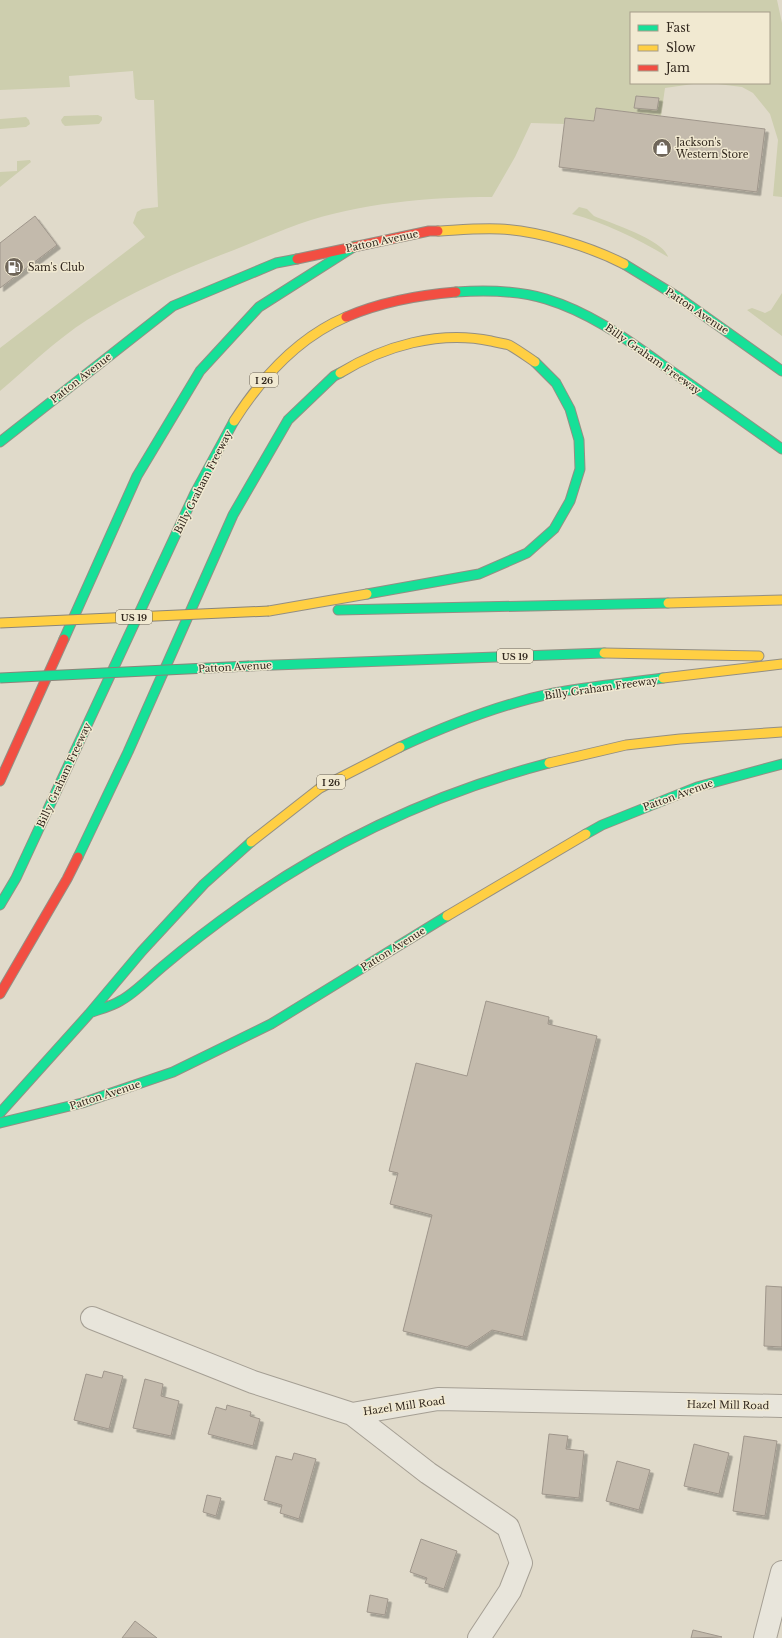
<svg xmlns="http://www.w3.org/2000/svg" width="782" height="1638" font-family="'Libre Baskerville',serif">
  <defs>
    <filter id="shadow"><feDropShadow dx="3.5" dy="3.5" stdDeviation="0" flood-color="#0004"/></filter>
  </defs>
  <rect width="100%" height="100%" fill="#e0daca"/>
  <path fill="#cdceae" d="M 0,0 L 777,0 L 782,23 L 782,197 L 773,196 L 778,140 L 770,114 L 753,93 L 742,87 L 710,83 L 769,83 L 769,13 L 631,13 L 631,83 L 700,83 L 665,88 L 661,116 L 596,108 L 594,121 L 566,118 L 565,124 L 531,123 L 515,157 L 492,197 C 429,197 359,203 299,224 C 277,232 256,241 234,250 C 183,269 133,291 87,320 C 57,339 27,368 0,391 L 0,348 L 145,237 L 133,223 L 137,212 L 142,209 L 158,207 L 154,100 L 138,100 L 135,98 L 133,71 L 69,76 L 70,87 L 0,90 Z
    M 98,115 L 102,117 L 102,120 L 99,124 L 65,126 L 62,123 L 61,120 L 64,116 Z
    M 26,117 L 29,120 L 30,124 L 26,127 L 0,129 L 0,119 Z
    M 30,160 L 31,162 L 0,187 L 0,172 L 17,171 L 17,161 Z
    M 579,207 L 587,209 L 594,216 C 610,223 664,240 668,257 C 638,239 605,223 572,214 Z
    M 782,293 L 782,336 L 747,310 L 752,308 L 765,313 L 771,310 Z"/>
  <path fill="#c3baac" stroke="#9f968b" filter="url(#shadow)" d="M 636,96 L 659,98 L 657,110 L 634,108 Z
    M 596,108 L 765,129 L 757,192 L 559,167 L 565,118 L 594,121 Z
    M 35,216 L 57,245 L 0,288 L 0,243 Z
    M 486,1001 L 549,1017 L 548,1024 L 597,1036 L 523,1337 L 492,1330 L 467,1347 L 403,1331 L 432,1215 L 390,1204 L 398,1173 L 389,1171 L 416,1063 L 467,1076 Z
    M 766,1286 L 782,1287 L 782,1347 L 764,1346 Z
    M 104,1371 L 123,1376 L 109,1429 L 74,1420 L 86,1374 L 102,1378 Z
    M 145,1379 L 163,1384 L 161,1396 L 179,1401 L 171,1436 L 133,1428 Z
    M 227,1405 L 251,1412 L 250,1416 L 260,1419 L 253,1446 L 208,1434 L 216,1407 L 226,1410 Z
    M 549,1434 L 568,1436 L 566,1449 L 584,1451 L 579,1498 L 542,1494 Z
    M 744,1436 L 777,1441 L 765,1516 L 733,1511 Z
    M 694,1444 L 729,1453 L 719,1494 L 684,1486 Z
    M 294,1453 L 316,1459 L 299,1519 L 280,1513 L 282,1505 L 264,1500 L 276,1456 L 292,1460 Z
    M 617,1461 L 650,1470 L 639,1510 L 606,1501 Z
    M 207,1495 L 221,1498 L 216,1516 L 203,1512 Z
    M 421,1539 L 457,1551 L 444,1589 L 425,1583 L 427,1578 L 410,1572 Z
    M 370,1595 L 388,1599 L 385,1615 L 367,1612 Z
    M 135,1621 L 157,1638 L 122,1638 Z
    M 693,1630 L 722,1637 L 691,1638 Z"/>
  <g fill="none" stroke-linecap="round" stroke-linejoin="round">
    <g stroke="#a59f94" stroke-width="24">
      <path id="street" d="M 92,1318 L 253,1382 L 352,1414 L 438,1399 L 782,1406
        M 352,1414 L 428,1473 L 508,1527 L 521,1563 L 510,1591 L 479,1638
        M 765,1638 L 782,1572"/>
    </g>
    <g stroke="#948f84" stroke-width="11">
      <path id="fast" d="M 624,264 L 678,297 L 782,371
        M 456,292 C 486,290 517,290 546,299 C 592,313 629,341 667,368 C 706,395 744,422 782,449
        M 0,442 L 173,306 L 276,263 L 297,259
        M 367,594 L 479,574 L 527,553 L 554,529 L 570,501 L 580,469 L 579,440 L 570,409 L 556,383 L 535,362
        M 338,610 L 668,603
        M 64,639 L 137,476 L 200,371 L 259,307 L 355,246
        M 249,666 L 604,653
        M 400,747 C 450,724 501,704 554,693 C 590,686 627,683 663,678
        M 586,834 L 602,825 L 697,787 L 782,764
        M 78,857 L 128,752 L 233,515 L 288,420 L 334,376 L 340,373
        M 0,905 L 16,878 L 195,493 L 234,421
        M 92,1012 C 101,1009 112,1006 120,1001 C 134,994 150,977 162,967 C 188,945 214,925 241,906 C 334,840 439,792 549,763
        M 0,1113 L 89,1014 L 142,951 L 204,884 L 251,842
        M 0,1123 L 82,1103 L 173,1072 L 271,1024 L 447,916"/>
    </g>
    <g stroke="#948f84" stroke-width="11">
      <path id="slow" d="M 438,231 C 458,230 479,228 500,229 C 538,231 589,246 624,264
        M 340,373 C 384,346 439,330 491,341 C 497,343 504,343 509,345 C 518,350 526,356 535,362
        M 234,421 C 262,377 297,338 346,317
        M 668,603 L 782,600
        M 269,611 L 367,594
        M 604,653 L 759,656
        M 663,678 L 782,664
        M 549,763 L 626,745 L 680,739 L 782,732
        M 251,842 L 320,788 L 400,747
        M 447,916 L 586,834"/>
    </g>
    <g stroke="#948f84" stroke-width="11">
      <path id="jam" d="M 297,259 L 429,231 L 438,231
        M 346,317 C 381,302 418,295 456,292
        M 0,781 L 64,639
        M 0,994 L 67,879 L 78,857"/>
    </g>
    <use href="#street" stroke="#e8e5db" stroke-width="22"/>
    <use href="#fast" stroke="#16e098" stroke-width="9"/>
    <use href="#slow" stroke="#ffcf43" stroke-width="9"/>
    <use href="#jam" stroke="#f24e42" stroke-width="9"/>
    <g stroke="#8a857a" stroke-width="11" stroke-linecap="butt">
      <path id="fast-bridge" d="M 0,678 L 249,666"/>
    </g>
    <g stroke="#8a857a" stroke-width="11" stroke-linecap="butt">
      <path id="slow-bridge" d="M 0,623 L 269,611"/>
    </g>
    <use href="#fast-bridge" stroke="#16e098" stroke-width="9"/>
    <use href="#slow-bridge" stroke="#ffcf43" stroke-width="9"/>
  </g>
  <defs>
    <g id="shop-disc" transform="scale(1)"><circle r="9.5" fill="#6f665a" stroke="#f1e9d1"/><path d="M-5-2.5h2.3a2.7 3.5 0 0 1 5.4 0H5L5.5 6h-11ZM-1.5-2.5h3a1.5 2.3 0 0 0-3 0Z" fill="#fff"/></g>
    <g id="fuel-disc" transform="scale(1)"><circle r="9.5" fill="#6f665a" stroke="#f1e9d1"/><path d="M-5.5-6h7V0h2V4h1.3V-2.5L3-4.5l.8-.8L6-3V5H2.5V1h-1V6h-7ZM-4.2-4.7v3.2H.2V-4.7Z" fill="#fff"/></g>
  </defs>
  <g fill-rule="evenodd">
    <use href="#shop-disc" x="662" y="148"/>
    <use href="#fuel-disc" x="14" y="267"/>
  </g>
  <g text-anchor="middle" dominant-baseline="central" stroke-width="3" stroke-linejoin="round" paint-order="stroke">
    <g fill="#f1e9d1" stroke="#6b6254" stroke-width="1">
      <rect x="250" y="373" width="28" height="14" rx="3"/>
      <rect x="116" y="610" width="36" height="14" rx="3"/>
      <rect x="497" y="649" width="36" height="14" rx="3"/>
      <rect x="317" y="775" width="28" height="14" rx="3"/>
    </g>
    <g font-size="9" font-weight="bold" fill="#32281e">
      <text x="264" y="380">I 26</text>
      <text x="134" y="617">US 19</text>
      <text x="515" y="656">US 19</text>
      <text x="331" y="782">I 26</text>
    </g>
    <g font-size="10" fill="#32281e" stroke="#f1e9d1" text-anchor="start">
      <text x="676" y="142">Jackson's<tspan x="676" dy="12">Western Store</tspan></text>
      <text x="28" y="267">Sam's Club</text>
    </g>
    <g font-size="10" fill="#32281e" stroke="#f1e9d1">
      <text transform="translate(382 241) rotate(-12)">Patton Avenue</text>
      <text transform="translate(697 311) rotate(34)">Patton Avenue</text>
      <text transform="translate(653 359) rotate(35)">Billy Graham Freeway</text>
      <text transform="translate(81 378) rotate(-38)">Patton Avenue</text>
      <text transform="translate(203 482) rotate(-63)">Billy Graham Freeway</text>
      <text transform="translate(235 667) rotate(-3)">Patton Avenue</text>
      <text transform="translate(601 688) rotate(-8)">Billy Graham Freeway</text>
      <text transform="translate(64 775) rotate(-65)">Billy Graham Freeway</text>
      <text transform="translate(678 795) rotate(-20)">Patton Avenue</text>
      <text transform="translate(393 949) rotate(-32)">Patton Avenue</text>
      <text transform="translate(105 1095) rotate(-18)">Patton Avenue</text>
      <text transform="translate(728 1405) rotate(1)">Hazel Mill Road</text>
      <text transform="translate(404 1406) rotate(-8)">Hazel Mill Road</text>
    </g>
  </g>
  <rect x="630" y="12" width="140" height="72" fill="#f1e9d1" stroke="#a59c89"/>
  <rect x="638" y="25" width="20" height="6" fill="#16e098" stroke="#a59c89"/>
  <text x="666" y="32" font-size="12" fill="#32281e">Fast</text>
  <rect x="638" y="45" width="20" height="6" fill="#ffcf43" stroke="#a59c89"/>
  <text x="666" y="52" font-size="12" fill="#32281e">Slow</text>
  <rect x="638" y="65" width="20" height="6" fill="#f24e42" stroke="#a59c89"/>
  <text x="666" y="72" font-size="12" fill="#32281e">Jam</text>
</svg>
